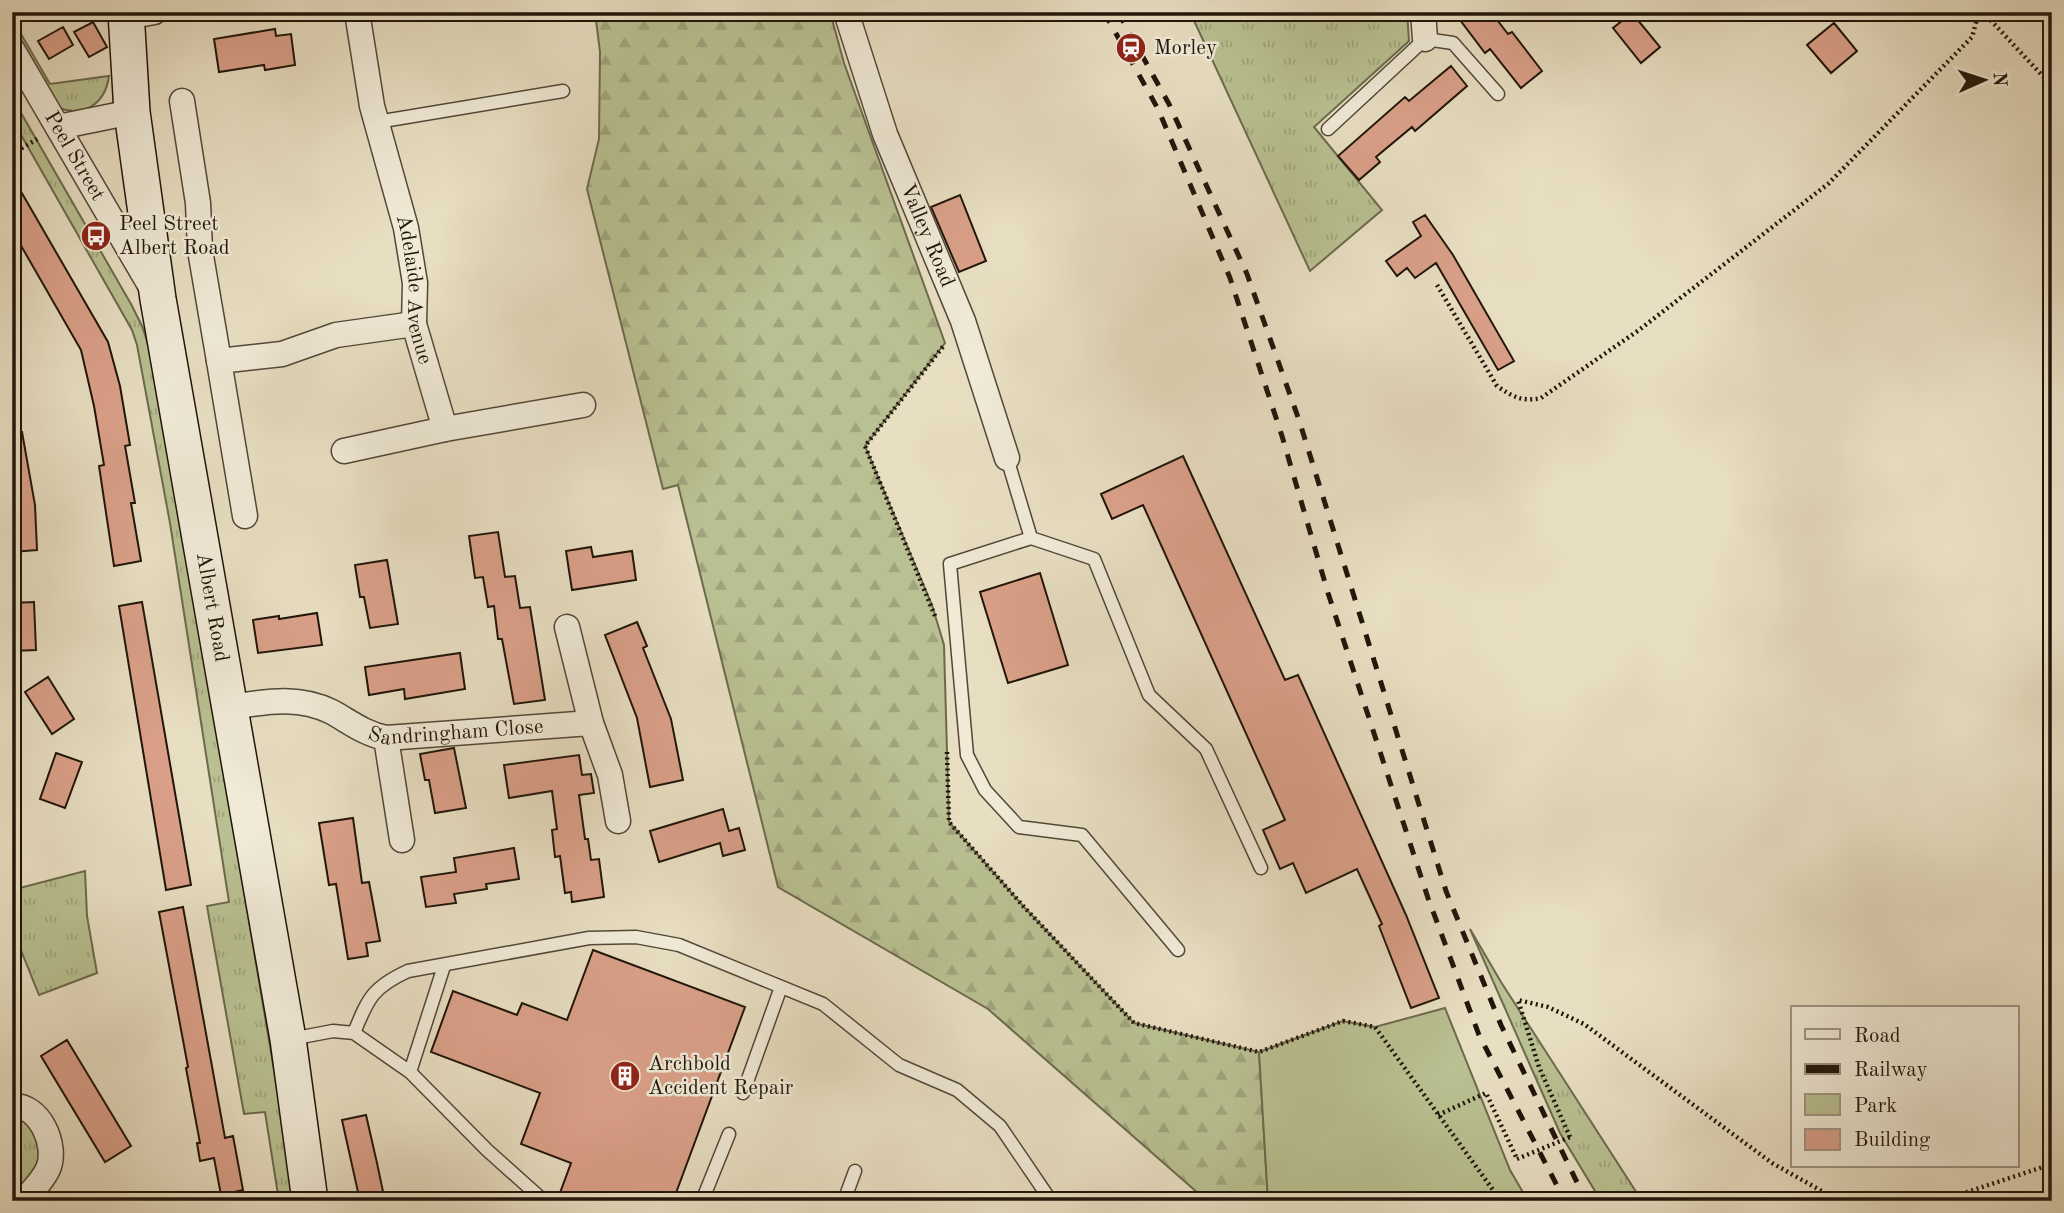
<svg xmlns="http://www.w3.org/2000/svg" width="2064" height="1213" font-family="'Old Standard TT',serif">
  <defs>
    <pattern id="grass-tufts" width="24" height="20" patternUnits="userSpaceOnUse" patternTransform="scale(1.75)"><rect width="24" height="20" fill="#b9c091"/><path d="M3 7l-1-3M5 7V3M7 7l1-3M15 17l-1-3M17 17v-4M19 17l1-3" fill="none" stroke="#9fa47c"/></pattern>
    <pattern id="forest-firs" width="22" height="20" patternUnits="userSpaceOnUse" patternTransform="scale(1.75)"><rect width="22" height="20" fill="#b9c091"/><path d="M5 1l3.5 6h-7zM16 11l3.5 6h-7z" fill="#9fa47c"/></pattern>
  </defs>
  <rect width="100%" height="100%" fill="#e8dec2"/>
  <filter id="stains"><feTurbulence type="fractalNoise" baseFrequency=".00286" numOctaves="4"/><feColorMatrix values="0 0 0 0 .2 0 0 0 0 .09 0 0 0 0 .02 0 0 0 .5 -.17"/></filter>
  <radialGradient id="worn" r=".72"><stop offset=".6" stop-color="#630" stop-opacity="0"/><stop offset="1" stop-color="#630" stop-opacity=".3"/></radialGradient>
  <path fill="url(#grass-tufts)" stroke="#6c6a4e" stroke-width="2" d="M 1190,12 L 1407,12 L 1409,41 L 1314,127 L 1382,210 L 1310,271 Z
    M 14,22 L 50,84 L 109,76 C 105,105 82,119 55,106 L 12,39 Z
    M 13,99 L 131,304 L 142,326 L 150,350 L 182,523 L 296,1201 L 279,1201 L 265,1112 L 244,1114 L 207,906 L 229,902 L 170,523 L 137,345 L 132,330 L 12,119 Z
    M 85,871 L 87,916 L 97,973 L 39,995 L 20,948 L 12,951 L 12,890 Z
    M 1470,929 L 1501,982 L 1642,1201 L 1601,1201 L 1560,1133 Z
    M 12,1114 L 33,1124 L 43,1166 L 12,1201 Z"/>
  <path fill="url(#forest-firs)" stroke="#6c6a4e" stroke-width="2" d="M 595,12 L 830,12 L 844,63 L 945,343 L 865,446 L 932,605 L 944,645 L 949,822 L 1024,907 L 1134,1023 L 1259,1052 L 1268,1201 L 1207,1201 L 988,1009 L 778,887 L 678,485 L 663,489 L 587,189 L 599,139 L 600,52 Z"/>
  <path fill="#b9c091" stroke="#6c6a4e" stroke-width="2" d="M 1445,1008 L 1510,1170 L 1528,1201 L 1268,1201 L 1259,1052 L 1343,1021 L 1375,1027 Z"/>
  <path fill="#daa089" stroke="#20150a" stroke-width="2" d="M 1454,12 L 1491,12 L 1508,34 L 1512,32 L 1542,71 L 1521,88 L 1490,49 L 1485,53 Z
    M 1632,13 L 1660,47 L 1641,63 L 1613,28 Z
    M 93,22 L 107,47 L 89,57 L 74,32 Z
    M 1834,23 L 1857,51 L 1831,73 L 1807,45 Z
    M 63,27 L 73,45 L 49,59 L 38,41 Z
    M 275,29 L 276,36 L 291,34 L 295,65 L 265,70 L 264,65 L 219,72 L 214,39 Z
    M 1451,66 L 1467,86 L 1415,131 L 1412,127 L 1376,157 L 1380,162 L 1359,180 L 1338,156 L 1405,97 L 1409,101 Z
    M 12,176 L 108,342 L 120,386 L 130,445 L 125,446 L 135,503 L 131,503 L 141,561 L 114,566 L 99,466 L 104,465 L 94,406 L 81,350 L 12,230 Z
    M 960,195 L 986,261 L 959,272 L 931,207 Z
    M 1425,215 L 1453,255 L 1514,361 L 1498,370 L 1436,263 L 1415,278 L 1407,268 L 1397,276 L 1386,261 L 1421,236 L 1413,222 Z
    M 12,432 L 22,432 L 35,505 L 37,550 L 12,552 Z
    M 1183,456 L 1285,680 L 1298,675 L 1406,915 L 1439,998 L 1411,1008 L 1379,926 L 1382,924 L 1357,869 L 1306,893 L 1293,863 L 1280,869 L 1263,830 L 1285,820 L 1143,505 L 1112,519 L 1101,494 Z
    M 498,532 L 505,577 L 515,576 L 520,608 L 530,607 L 545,700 L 514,704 L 502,639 L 498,639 L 494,606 L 488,607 L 483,577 L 475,578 L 469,536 Z
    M 591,547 L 593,557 L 632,551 L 636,580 L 572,590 L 566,551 Z
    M 387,560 L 398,624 L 370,628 L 364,597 L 360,597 L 355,565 Z
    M 1040,573 L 1068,665 L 1008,683 L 980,592 Z
    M 34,602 L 36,650 L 12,651 L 12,603 Z
    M 142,602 L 191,885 L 166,890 L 119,606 Z
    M 317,613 L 322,645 L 258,653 L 253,620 L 279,616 L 279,619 Z
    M 637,622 L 647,646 L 643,648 L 671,719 L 683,780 L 650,787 L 637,718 L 605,635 Z
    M 460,653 L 465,689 L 405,699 L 404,689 L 369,695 L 365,667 Z
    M 48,677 L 74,719 L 52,734 L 25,692 Z
    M 454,748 L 466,808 L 435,813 L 429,780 L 425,780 L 420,754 Z
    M 56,753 L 82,762 L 65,808 L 40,799 Z
    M 579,755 L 582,775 L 591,774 L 594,793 L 579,795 L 585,839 L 588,839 L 591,860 L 599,859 L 604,897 L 572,902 L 571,892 L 565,893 L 560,856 L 555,857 L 552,830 L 557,829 L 552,791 L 509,798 L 504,765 Z
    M 723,809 L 729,831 L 739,828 L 745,850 L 723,856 L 720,843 L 659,862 L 650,831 Z
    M 353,818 L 362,883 L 369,882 L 380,941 L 366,943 L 368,956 L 348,959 L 336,884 L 329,885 L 319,823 Z
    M 514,848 L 519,879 L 486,884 L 487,889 L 454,894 L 456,903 L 426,907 L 421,877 L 456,872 L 454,858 Z
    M 183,907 L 225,1138 L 233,1136 L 243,1190 L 221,1195 L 214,1158 L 200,1161 L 197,1143 L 200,1143 L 186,1068 L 188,1067 L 159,912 Z
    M 593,950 L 745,1007 L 673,1201 L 557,1201 L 571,1163 L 521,1144 L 540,1093 L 431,1052 L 453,991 L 517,1015 L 522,1003 L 567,1020 Z
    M 67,1040 L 131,1146 L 105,1162 L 41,1056 Z
    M 366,1115 L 377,1163 L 385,1201 L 360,1201 L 342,1120 Z"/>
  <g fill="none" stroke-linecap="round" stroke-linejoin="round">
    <g stroke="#524738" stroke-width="15">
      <path id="lane" d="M 377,122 L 563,91
        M 1328,129 L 1425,39 L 1453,43 L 1498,94
        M 1007,458 L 1031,538 L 1094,559 L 1149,695 L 1206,749 L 1261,868
        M 1031,538 L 950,564 L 967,755 L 985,790 L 1019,827 L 1082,835 L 1178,950
        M 354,1033 C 368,998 373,987 408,971 L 589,938 L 636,937 L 679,945 L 823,1004 L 899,1065 L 957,1090 L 1000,1126 L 1051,1201
        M 291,1039 L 333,1031 L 354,1033 L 410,1072 L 487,1150 L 544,1201
        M 410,1072 L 444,966
        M 743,1093 L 781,987
        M 702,1201 L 729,1134
        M 844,1201 L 855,1171"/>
    </g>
    <g stroke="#524738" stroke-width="27">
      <g id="street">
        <path id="s1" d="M 357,12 L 372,106 L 406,228 L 415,283 L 414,324 L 445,429 L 583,405"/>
        <path id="s2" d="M 846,12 L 885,134 L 963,321 L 1007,458"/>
        <path d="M 1423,12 L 1425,39"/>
        <path d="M 127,17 L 154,12"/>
        <path id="s3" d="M 12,49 L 151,287"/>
        <path d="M 182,101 L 198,203 L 200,250 L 219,361"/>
        <path d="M 58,127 L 132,112"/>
        <path d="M 344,451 L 445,429"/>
        <path d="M 245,516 L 219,361 L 282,354 L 336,335 L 414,324"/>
        <path d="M 567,627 L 591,723"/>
        <path id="s4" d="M 230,707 C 265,702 298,695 332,712 C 350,722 365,734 386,738 L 591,723 L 610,775 L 618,821"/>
        <path d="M 386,738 L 402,840"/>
        <path d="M 12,1106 C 40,1104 58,1146 48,1169 C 43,1180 32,1191 24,1201"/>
      </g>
    </g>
    <g stroke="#20150a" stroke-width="38">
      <g id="secondary">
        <path id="s5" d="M 126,12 L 132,112 L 158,299 L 288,1039 L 310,1201"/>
      </g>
    </g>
    <path stroke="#20150a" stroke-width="4.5" stroke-dasharray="2 3.5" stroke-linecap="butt" d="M 1983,12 L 2052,86
      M 12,154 L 39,138
      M 1437,285 L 1497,386 C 1513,397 1522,402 1541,398 L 1639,330 L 1828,184 L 1972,37 L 1979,12
      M 935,616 L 865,446 L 945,344
      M 947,752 L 949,822 L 1024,907 L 1134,1023 L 1259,1052 L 1343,1021 L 1375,1027 L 1501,1201
      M 1438,1115 L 1486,1093 L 1517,1159
      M 1570,1137 L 1539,1067 L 1518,1000 L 1548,1007 L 1584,1024 L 1772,1163 L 1827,1194 L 1856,1201
      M 1940,1201 L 2052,1164"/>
    <use href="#lane" stroke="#f0ead7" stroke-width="12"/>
    <use href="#street" stroke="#f0ead7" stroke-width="24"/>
    <use href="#secondary" stroke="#f0ead7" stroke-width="35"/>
    <path stroke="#20150a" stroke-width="5" stroke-dasharray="12 12" stroke-linecap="butt" d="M 1104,12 L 1158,109 L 1230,278 L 1282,436 L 1328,593 L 1428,898 L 1479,1035 L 1565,1201
      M 1118,12 L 1169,104 L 1247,274 L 1299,420 L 1446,891 L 1501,1025 L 1586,1201"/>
    <path stroke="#20150a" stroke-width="4.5" stroke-dasharray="2 3.5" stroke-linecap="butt" d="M 1517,1159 L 1570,1137"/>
  </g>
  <defs>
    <g id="station-disc" transform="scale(1.575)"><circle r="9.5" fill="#8f2418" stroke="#f0ead7"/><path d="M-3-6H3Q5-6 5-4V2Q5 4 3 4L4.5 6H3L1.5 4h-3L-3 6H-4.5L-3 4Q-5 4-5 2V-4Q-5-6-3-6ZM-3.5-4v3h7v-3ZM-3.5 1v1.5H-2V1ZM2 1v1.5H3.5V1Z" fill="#fff"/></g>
    <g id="bus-disc" transform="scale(1.575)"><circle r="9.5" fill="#8f2418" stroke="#f0ead7"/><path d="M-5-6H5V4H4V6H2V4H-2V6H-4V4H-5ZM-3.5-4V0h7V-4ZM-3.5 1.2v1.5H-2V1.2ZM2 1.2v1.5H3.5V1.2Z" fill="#fff"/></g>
    <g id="building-disc" transform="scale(1.575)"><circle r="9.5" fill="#8f2418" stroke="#f0ead7"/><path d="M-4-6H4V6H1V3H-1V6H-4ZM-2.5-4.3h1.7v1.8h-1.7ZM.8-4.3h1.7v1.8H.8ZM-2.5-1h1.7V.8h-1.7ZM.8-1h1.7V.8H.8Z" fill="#fff"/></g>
  </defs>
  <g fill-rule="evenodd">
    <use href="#station-disc" x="1131" y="48"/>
    <use href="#bus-disc" x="96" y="236"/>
    <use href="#building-disc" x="625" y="1076"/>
  </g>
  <g text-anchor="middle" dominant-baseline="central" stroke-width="5" stroke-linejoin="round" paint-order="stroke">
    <g font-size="21" fill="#20150a" stroke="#f0ead7" text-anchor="start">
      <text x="1154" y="48">Morley</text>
      <text x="119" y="224">Peel Street<tspan x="119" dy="24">Albert Road</tspan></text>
      <text x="648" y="1064">Archbold<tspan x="648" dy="24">Accident Repair</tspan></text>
    </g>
    <g font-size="21" fill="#20150a" stroke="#f0ead7">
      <text stroke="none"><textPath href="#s3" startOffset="124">Peel Street</textPath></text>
      <text stroke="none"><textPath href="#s2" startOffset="238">Valley Road</textPath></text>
      <text stroke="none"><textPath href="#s1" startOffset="284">Adelaide Avenue</textPath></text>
      <text stroke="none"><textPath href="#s5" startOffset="602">Albert Road</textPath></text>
      <text stroke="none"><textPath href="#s4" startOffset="234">Sandringham Close</textPath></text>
    </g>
  </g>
  <rect width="2064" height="1213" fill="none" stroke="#e8dec2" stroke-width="42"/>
  <rect x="14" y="14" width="2036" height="1185" fill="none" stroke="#20150a" stroke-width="3.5"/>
  <rect x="21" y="21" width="2022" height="1171" fill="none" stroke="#20150a" stroke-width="2"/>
  <rect x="1791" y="1006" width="228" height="161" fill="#f0ead7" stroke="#9d9585" stroke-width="2"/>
  <rect x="1805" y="1029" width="35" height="10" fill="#f0ead7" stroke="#9d9585" stroke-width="2"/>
  <text x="1854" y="1042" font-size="21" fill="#20150a">Road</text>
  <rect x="1805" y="1064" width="35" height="10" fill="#20150a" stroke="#9d9585" stroke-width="2"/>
  <text x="1854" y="1076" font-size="21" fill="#20150a">Railway</text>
  <rect x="1805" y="1094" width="35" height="21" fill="#b9c091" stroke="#9d9585" stroke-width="2"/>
  <text x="1854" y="1112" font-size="21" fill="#20150a">Park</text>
  <rect x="1805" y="1129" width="35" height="21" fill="#daa089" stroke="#9d9585" stroke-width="2"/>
  <text x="1854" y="1146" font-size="21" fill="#20150a">Building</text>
  <g transform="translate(1984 80) rotate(87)" stroke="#f0ead7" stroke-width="5" paint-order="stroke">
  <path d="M0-5L12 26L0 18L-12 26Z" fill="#20150a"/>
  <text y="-10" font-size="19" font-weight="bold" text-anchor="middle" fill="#20150a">N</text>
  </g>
  <rect width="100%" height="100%" filter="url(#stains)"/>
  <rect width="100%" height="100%" fill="url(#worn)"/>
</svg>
